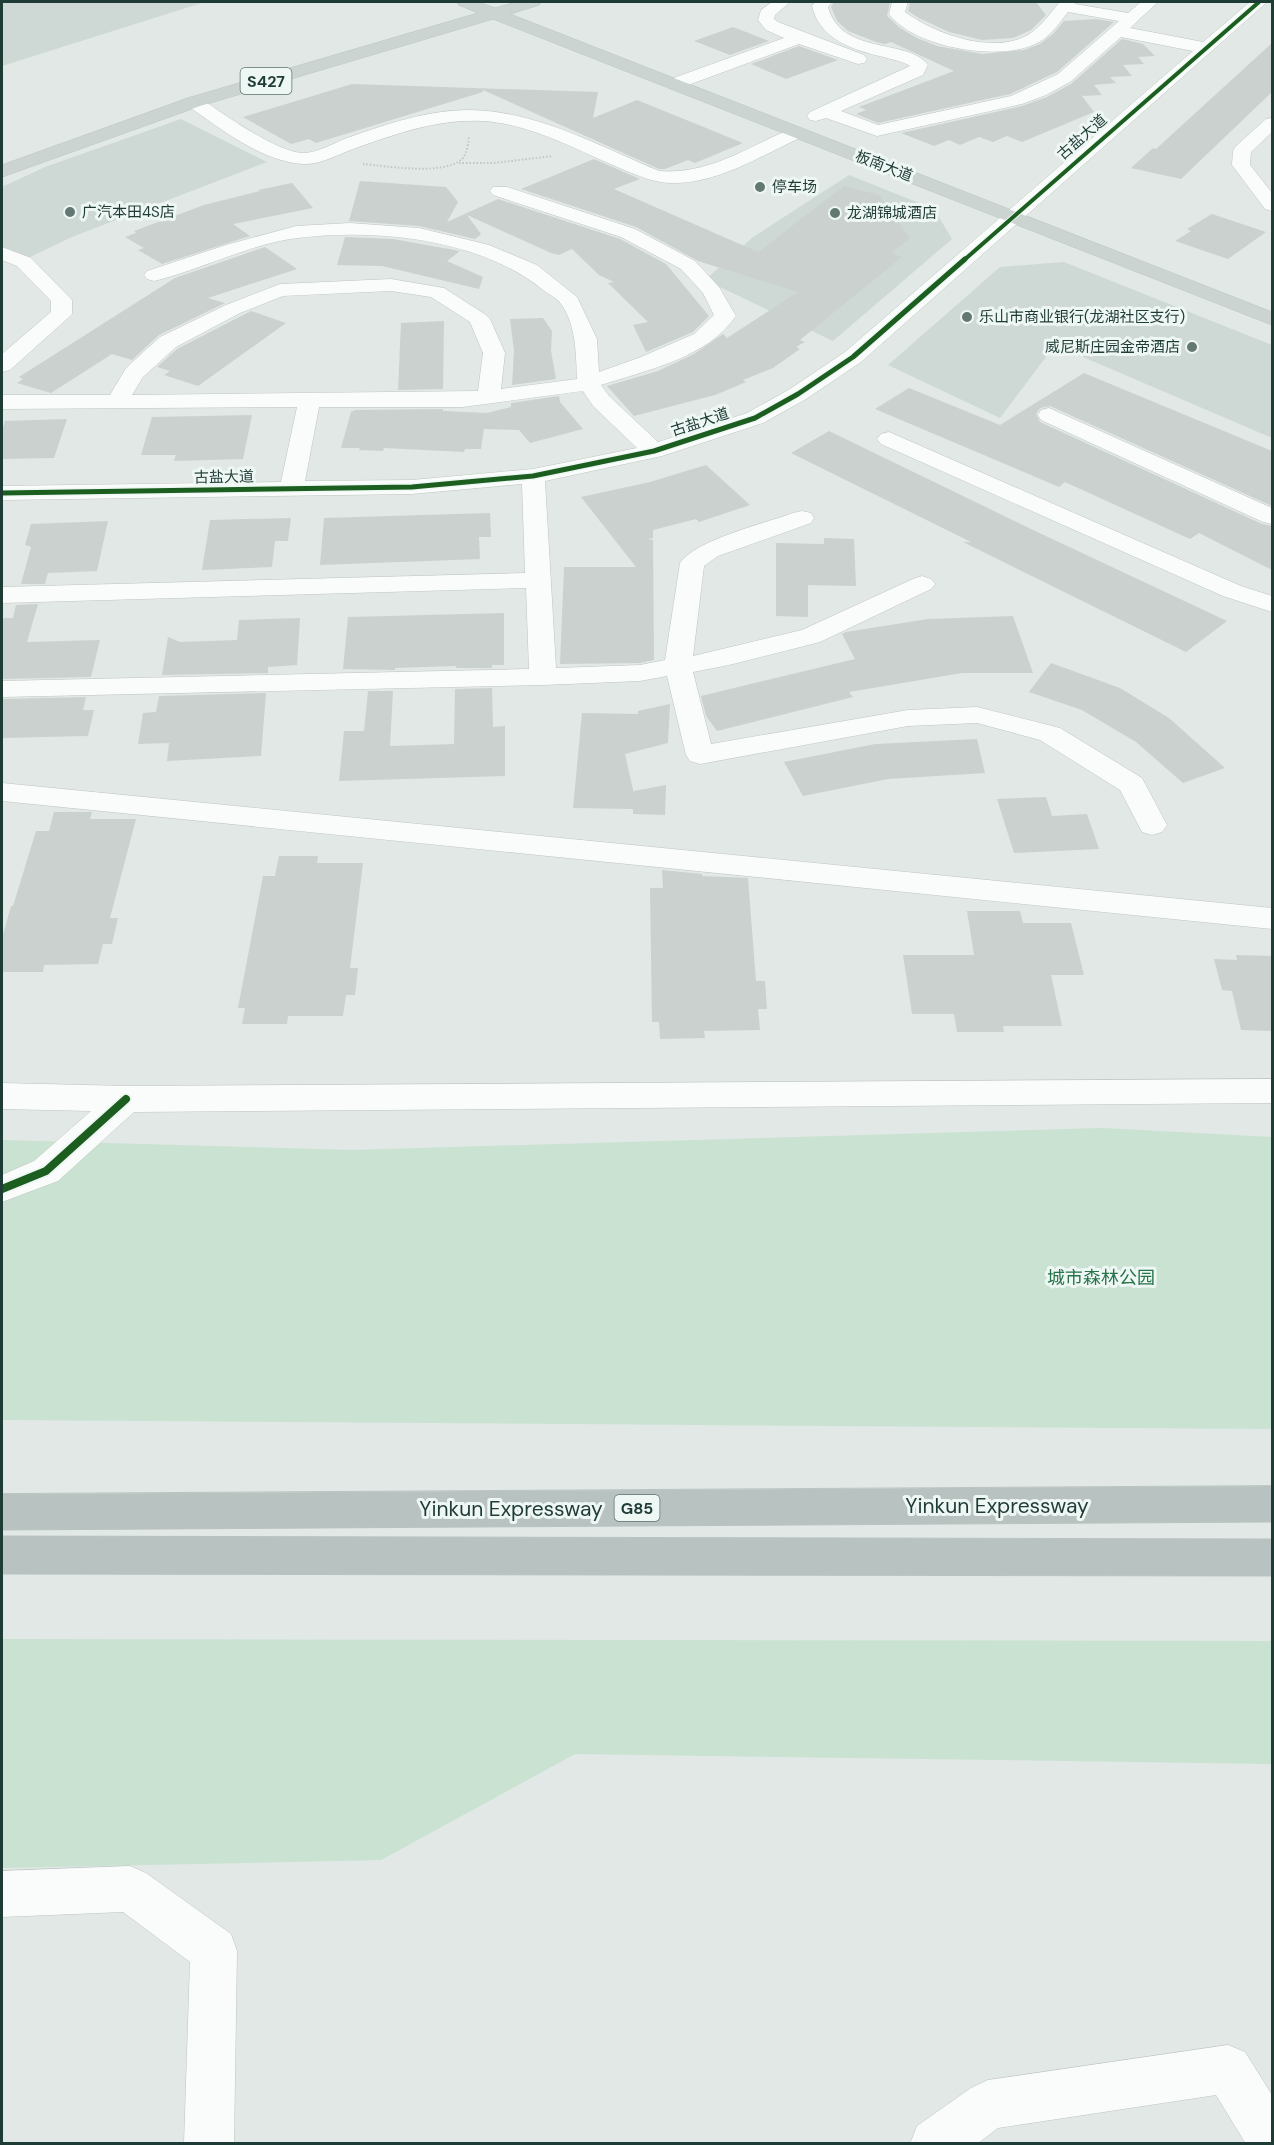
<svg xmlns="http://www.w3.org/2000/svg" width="1274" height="2145" font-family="'DM Sans','Noto Sans SC',sans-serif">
  <rect width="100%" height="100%" fill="#e1e8e5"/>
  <path fill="#ced9d5" d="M 2,2 L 205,2 L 2,66 Z
    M 181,119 L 267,162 L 72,237 L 28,258 L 2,247 L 2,187 L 45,167 Z
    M 849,175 L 934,209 L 952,239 L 833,341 L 705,280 L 753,237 Z
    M 1064,262 L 1272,345 L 1272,438 L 1055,345 L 1000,418 L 888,365 L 1000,267 Z"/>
  <path fill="#c9e2d2" d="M 1102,1128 L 1272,1137 L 1272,1429 L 2,1420 L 2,1140 L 352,1150 Z
    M 2,1639 L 1272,1641 L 1272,1764 L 575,1754 L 381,1860 L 2,1868 Z"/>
  <path fill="#cbd1cf" d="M 834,2 L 890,2 L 887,16 L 900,28 L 917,38 L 937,46 L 982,54 L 1024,50 L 1040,44 L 1053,34 L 1064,21 L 1096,19 L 1114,22 L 1057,72 L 1010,94 L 878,123 L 856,114 L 866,110 L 859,107 L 954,71 L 891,42 L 885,44 L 876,42 L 848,31 L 837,21 L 831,7 Z
    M 910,2 L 1036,2 L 1046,15 L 1031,30 L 1013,38 L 982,40 L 949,32 L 919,18 L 908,11 Z
    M 733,27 L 769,41 L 730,55 L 694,41 Z
    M 1122,39 L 1143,44 L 1155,56 L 1138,57 L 1144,64 L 1123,65 L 1132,76 L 1110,77 L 1116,83 L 1094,85 L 1102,95 L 1082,96 L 1094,112 L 1022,142 L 1007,136 L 993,142 L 979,137 L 960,145 L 949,140 L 934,146 L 901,133 L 1022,106 L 1047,97 L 1071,84 Z
    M 1272,43 L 1272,92 L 1181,179 L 1131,168 L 1153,148 L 1156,149 Z
    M 799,46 L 838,60 L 786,79 L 751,64 Z
    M 352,84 L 598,92 L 593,118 L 637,100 L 743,143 L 695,163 L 688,160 L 665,169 L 659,169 L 483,90 L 483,92 L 316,143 L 309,139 L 291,144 L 243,117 Z
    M 594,159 L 640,179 L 614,189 L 758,252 L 844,186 L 879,195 L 910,238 L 891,253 L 902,257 L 800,340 L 805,342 L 796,347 L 800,349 L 773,368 L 743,380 L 746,382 L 715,395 L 634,416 L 607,386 L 658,371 L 694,354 L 723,334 L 727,338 L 798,292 L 698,261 L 636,227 L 521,189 Z
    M 360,181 L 446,187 L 458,202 L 447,222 L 498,199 L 620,239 L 666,264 L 709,316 L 693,332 L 646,352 L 633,325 L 648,322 L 608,283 L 614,282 L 599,275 L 572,249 L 559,255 L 551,253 L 467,215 L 481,234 L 475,239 L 419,226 L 349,221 Z
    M 292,183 L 313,208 L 233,224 L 250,236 L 162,264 L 138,250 L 144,248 L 125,237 L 136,233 L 134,231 L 204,205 L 260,191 L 258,190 Z
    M 1212,214 L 1266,232 L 1228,259 L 1175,241 L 1191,231 L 1187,229 Z
    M 345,237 L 393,239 L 460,251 L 447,261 L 483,277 L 479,289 L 382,266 L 337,265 Z
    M 265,247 L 297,269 L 208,298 L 225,303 L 159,335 L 132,360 L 112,354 L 51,393 L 17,383 L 23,379 L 19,377 L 175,278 Z
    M 251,311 L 286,323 L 198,386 L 164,375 L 170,371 L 157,367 L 177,349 Z
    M 543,318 L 552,331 L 551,351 L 556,379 L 512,385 L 514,351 L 510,319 Z
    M 444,321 L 443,389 L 398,390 L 401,323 Z
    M 1084,373 L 1272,451 L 1272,506 L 1050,406 L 1040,408 L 1036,414 L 1040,422 L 1262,524 L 1272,526 L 1272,570 L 1199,533 L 1190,539 L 1065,482 L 1059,487 L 875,409 L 909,388 L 1000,425 Z
    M 559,396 L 560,402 L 583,429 L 530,443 L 519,430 L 484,429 L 481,449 L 465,449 L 464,452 L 384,448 L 383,451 L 359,450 L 360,448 L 341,448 L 351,412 L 355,410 L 443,409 L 443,411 L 487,413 L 511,407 L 511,403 Z
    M 252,415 L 243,459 L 174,461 L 176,455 L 141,455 L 152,417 Z
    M 67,419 L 54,458 L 2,459 L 2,431 L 5,421 Z
    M 829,431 L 1031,529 L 1227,621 L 1186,652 L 963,542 L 971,542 L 791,453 Z
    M 706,465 L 750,505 L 699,522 L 696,519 L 653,530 L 653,538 L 648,539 L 653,540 L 654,660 L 640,663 L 560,664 L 564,567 L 636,567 L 581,497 L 650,482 Z
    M 490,513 L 491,537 L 479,537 L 480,559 L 320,565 L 324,518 Z
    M 291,518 L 288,541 L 275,541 L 272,567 L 202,570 L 210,520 Z
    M 108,521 L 97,571 L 48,573 L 45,584 L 21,584 L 31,547 L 25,545 L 31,524 Z
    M 824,538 L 854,539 L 856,586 L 808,585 L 808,617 L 776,616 L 776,543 L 824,544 Z
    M 38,604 L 27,642 L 100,640 L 91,677 L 2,679 L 2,618 L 13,618 L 16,605 Z
    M 504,613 L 504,665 L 492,665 L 492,668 L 456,668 L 456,666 L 395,668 L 395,670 L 343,669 L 348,617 Z
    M 1013,616 L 1033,673 L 962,673 L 849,692 L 853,697 L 717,731 L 706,716 L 701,696 L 855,659 L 842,634 L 846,632 L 928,619 Z
    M 300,618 L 297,665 L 268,667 L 268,673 L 162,675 L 168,637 L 180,642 L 237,640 L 239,620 Z
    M 1051,663 L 1120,688 L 1169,718 L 1225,768 L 1183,783 L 1136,742 L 1082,710 L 1029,692 Z
    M 492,688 L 493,727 L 505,726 L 505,776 L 339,781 L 344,731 L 364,731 L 368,691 L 393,691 L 390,746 L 454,744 L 455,689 Z
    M 266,693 L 261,756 L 167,761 L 169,743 L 138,744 L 143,713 L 156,712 L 159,696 Z
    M 86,697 L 83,710 L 94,710 L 88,736 L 2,738 L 2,699 Z
    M 670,704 L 668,743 L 625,754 L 634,794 L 634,791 L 666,785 L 665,815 L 633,814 L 633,809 L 573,808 L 582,713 L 638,714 L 638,711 Z
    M 977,739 L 985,773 L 888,779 L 803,796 L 784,762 L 875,744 Z
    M 1046,797 L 1052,816 L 1087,814 L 1099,849 L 1014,853 L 997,799 Z
    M 54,812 L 92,812 L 90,819 L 136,819 L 110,918 L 118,918 L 112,944 L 103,944 L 98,964 L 44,965 L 43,972 L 2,972 L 2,938 L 11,906 L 13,906 L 36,831 L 49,831 Z
    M 279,856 L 318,856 L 317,863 L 363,863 L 350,968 L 358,968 L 355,995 L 346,995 L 343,1016 L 288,1016 L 287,1024 L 242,1024 L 245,1008 L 238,1008 L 263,876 L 275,876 Z
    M 662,870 L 702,874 L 702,876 L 748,878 L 756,981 L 765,981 L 767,1009 L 758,1009 L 760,1030 L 704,1031 L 705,1038 L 660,1039 L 659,1022 L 652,1022 L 650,888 L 663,888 Z
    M 967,911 L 1020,911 L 1023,923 L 1071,923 L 1084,975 L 1051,975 L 1062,1026 L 1003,1026 L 1004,1032 L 957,1032 L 954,1014 L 912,1014 L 903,955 L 974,955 Z
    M 1236,955 L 1272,956 L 1272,1031 L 1241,1030 L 1232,991 L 1222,990 L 1214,959 L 1237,960 Z"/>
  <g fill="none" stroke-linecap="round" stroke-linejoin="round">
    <g stroke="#bec5c2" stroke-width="1">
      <path id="minor" d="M 772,2 L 790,2 L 775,15 L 774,19 L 778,22 L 864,55 L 867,59 L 864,63 L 858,64 L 799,44 L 680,88 L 668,88 L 665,84 L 668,80 L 784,38 L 766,30 L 758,20 L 761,10 Z
        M 815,2 L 832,2 L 828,7 C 841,56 909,38 928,65 L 923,75 L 841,111 L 878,125 L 1011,96 L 1058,74 L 1119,21 L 1068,12 C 1059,23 1051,36 1039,42 C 1003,63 914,48 889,14 L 892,2 L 908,2 L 905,12 C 935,34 993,55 1028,35 C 1041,27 1050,13 1060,2 L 1076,2 L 1075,4 L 1128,13 L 1141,2 L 1158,2 L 1130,28 L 1203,42 L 1250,2 L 1267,2 L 861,362 L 806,399 L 763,423 L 662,456 L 545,481 L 556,668 L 640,665 L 665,660 L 680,563 C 695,540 766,523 793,513 L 802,511 L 811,513 L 814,518 L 811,523 L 718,556 L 704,566 L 693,656 L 802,630 L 913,579 L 922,576 L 931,579 L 935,584 L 931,589 L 820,642 L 729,665 L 693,672 L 711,744 L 908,710 L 977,707 L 1060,728 L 1142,778 L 1167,825 L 1162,832 L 1152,835 L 1142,832 L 1120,790 L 1040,740 L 977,723 L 908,726 L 700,764 L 690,761 L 686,755 L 667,676 L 640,681 L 543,685 L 2,697 L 2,681 L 529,669 L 526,588 L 2,603 L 2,587 L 525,573 L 522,484 L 412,494 L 2,500 L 2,486 L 281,482 L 297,407 L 2,409 L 2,395 L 110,395 L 126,368 L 160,337 L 226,305 L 280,284 L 391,279 L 444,288 L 486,315 L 490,319 L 505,353 L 501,389 L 577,379 C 576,355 576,324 561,304 C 557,298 548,294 543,290 C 481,239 376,228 298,238 C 252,243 200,270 154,281 L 147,279 L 144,275 L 147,271 L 226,245 L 296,226 L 350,223 L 419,228 L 489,245 L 537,265 L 577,297 L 597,339 L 599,372 L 641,357 L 694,334 L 714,315 L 703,293 L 681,269 L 621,237 L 493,195 L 490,191 L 493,187 L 507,187 L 635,229 L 695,261 L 719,287 L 736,316 C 707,358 647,370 601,385 L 609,396 L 658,442 L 747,413 L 790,389 L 845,352 L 1193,51 L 1121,37 L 1070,82 L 1046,95 L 1022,104 L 877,136 L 826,118 L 816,121 L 810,120 L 807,116 L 810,112 L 910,66 C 903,61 892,60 884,57 C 853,50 820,40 812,6 ZM 391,291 L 431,297 L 470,322 L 483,353 L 478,391 L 132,395 L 143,377 L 176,347 L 240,313 L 283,296 ZM 583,391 L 593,406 L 637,448 L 533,469 L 412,480 L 305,481 L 319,407 L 463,407 Z
        M 194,97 L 200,98 C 222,113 279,154 304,153 C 317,153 334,143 347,138 C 387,124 427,110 470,110 C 537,111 599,146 659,171 C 707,175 747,148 790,129 L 802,129 L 805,133 L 802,137 C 762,155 721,182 676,183 C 654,184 635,174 615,166 C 573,148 530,124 483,121 C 438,119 398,133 356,148 C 341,153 320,165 304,164 C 262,162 221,129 188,106 L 185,102 L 188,98 Z
        M 1272,118 L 1272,132 L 1251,152 L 1250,165 L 1272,193 L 1272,211 L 1265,209 L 1232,165 L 1233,151 L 1235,147 L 1266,119 Z
        M 2,247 L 31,258 L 72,300 L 72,314 L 68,318 L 10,370 L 2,372 L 2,354 L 51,312 L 51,301 L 17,266 L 2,260 Z
        M 1049,408 L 1272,508 L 1272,524 L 1263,522 L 1041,420 L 1038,415 L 1041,410 Z
        M 889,432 L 1241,586 L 1272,596 L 1272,612 L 1223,596 L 881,444 L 877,439 L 881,434 Z
        M 2,783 L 1272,908 L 1272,929 L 2,801 Z
        M 1272,1079 L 1272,1103 L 134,1112 L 58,1181 L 2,1202 L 2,1175 L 34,1161 L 91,1111 L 2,1109 L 2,1083 L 126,1086 Z
        M 130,1866 L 146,1873 L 231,1934 L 237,1951 L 234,2144 L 184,2144 L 190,1962 L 123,1912 L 2,1917 L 2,1871 Z
        M 1228,2045 L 1245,2052 L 1272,2095 L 1272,2144 L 1246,2144 L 1216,2095 L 998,2128 L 977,2144 L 910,2144 L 917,2126 L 971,2088 L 988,2080 Z"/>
    </g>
    <g stroke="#bbc5c2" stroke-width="1">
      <path id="major" d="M 457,2 L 478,2 L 495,8 L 517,2 L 541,2 L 539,5 L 510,14 L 1272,312 L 1272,325 L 493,19 L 200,106 L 2,177 L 2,165 L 188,98 L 478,13 L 459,5 Z"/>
    </g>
    <g stroke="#bbc5c2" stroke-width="1">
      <path id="highway" d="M 1272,1486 L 1272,1522 L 2,1530 L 2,1494 Z
        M 2,1536 L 1272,1539 L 1272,1576 L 2,1574 Z"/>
    </g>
    <path stroke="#bfc8c6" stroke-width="2" stroke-dasharray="1.5 2" stroke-linecap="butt" d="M 459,163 L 494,163 L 553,156
      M 363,164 C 387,166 443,176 462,159 C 467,154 468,144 469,137"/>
    <use href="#minor" fill="#fafcfb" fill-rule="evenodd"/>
    <use href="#major" fill="#ccd4d2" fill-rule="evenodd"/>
    <use href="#highway" fill="#b8c2c0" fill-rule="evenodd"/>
    <g stroke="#eef7f3" stroke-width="6">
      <path id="cycleway-far2" d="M 963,261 L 1259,2"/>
    </g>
    <g stroke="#eef7f3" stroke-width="8">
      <path id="cycleway-far1" d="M 2,493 L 412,487 L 533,476 L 654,451 L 755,418 L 798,394 L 853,357 L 965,259"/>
    </g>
    <g stroke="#eef7f3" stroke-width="12">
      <path id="cycleway" d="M 2,1189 L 46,1171 L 126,1099"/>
    </g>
    <use href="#cycleway-far2" stroke="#1b5e20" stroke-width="4"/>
    <use href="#cycleway-far1" stroke="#1b5e20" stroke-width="5"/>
    <use href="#cycleway" stroke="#1b5e20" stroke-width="8"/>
  </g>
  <g fill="#637873" stroke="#eef7f3" stroke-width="2">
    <circle cx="760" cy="187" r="6"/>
    <circle cx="70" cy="212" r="6"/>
    <circle cx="835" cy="213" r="6"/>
    <circle cx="967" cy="317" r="6"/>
    <circle cx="1192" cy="347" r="6"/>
  </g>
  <g text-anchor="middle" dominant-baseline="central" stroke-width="6" stroke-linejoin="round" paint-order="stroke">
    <g font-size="15" fill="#1f3b36" stroke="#eef7f3">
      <text transform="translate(1082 137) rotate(-41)">古盐大道</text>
      <text transform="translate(884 166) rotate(21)">板南大道</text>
      <text transform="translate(700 422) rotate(-18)">古盐大道</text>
      <text transform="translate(224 477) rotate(-1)">古盐大道</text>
    </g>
    <g font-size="15" fill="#1f3b36" stroke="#eef7f3" text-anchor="start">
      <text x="772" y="187">停车场</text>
      <text x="82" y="212">广汽本田4S店</text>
      <text x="847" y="213">龙湖锦城酒店</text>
      <text x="979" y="317">乐山市商业银行(龙湖社区支行)</text>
      <text x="1180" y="347" text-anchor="end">威尼斯庄园金帝酒店</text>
    </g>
    <g fill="#eef7f3" stroke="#5d736f" stroke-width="1.5">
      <rect x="240.5" y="68" width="51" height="26" rx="4.5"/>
      <rect x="614.5" y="1495" width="45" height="26" rx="4.5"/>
    </g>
    <g font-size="16" font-weight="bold" fill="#1f3b36">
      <text x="266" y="81">S427</text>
      <text x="637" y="1508">G85</text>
    </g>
    <g font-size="18" fill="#27744b" stroke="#eef7f3">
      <text x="1101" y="1278">城市森林公园</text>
    </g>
    <g font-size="21" fill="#1f3b36" stroke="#eef7f3">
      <text x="997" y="1506">Yinkun Expressway</text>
      <text x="511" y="1509">Yinkun Expressway</text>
    </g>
  </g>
  <rect width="1274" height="2145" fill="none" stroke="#1f3b36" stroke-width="6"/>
</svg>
